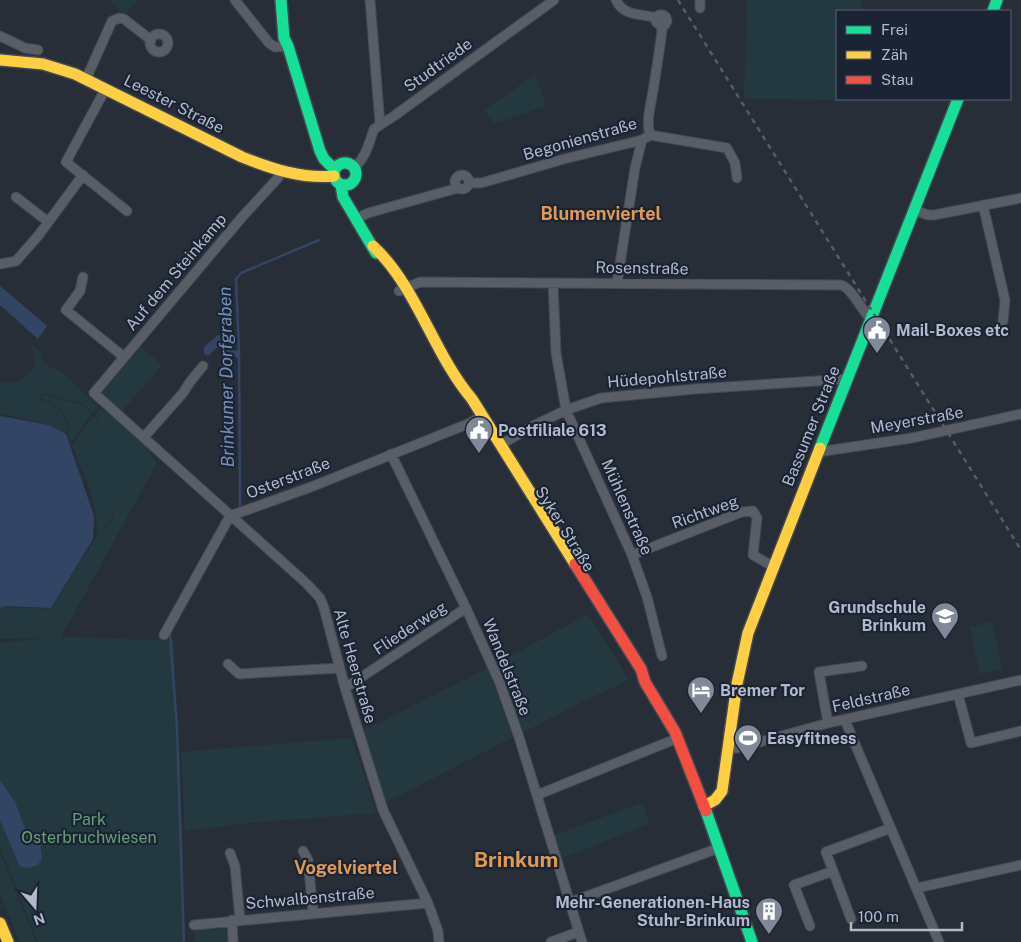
<svg xmlns="http://www.w3.org/2000/svg" width="1021" height="942" font-family="'Public Sans',sans-serif">
  <rect width="100%" height="100%" fill="#282e38"/>
  <path fill="#24393f" d="M 109,0 L 137,0 L 125,14 Z
    M 747,0 L 862,0 L 862,11 L 837,11 L 837,99 L 859,99 L 859,101 L 744,98 Z
    M 535,75 L 546,106 L 494,124 L 484,110 Z
    M 31,345 C 41,349 41,355 43,364 L 62,372 L 97,406 L 96,410 L 92,412 L 82,403 L 42,393 L 40,400 C 59,404 63,412 69,429 L 67,433 L 45,423 L 0,414 L 0,382 C 15,387 31,378 35,361 C 35,357 32,351 31,345 Z
    M 139,345 L 162,365 L 121,412 L 103,396 L 102,390 Z
    M 43,395 L 81,404 L 92,413 L 71,442 L 67,434 L 70,429 C 65,413 59,403 42,399 Z
    M 100,410 L 105,411 L 149,449 L 151,456 L 157,463 L 61,637 L 153,640 L 174,639 L 183,942 L 38,942 L 0,847 L 0,643 L 48,638 L 0,639 L 0,609 L 6,607 L 51,609 L 94,540 L 111,523 L 116,506 L 125,492 L 115,507 L 109,524 L 97,536 C 99,504 84,475 72,446 L 91,419 L 95,417 L 96,421 L 100,424 L 95,416 Z
    M 588,614 L 629,680 L 580,703 L 520,734 L 496,664 Z
    M 992,622 L 1002,669 L 980,674 L 970,627 Z
    M 488,668 L 513,737 L 385,803 L 363,731 Z
    M 352,738 L 376,813 L 249,823 L 185,831 L 181,752 Z
    M 642,803 L 649,824 L 560,859 L 552,836 Z
    M 0,852 L 36,942 L 20,942 L 0,894 Z
    M 226,927 L 228,942 L 195,942 L 194,930 Z"/>
  <path fill="#324564" d="M 0,286 L 47,326 L 38,339 L 0,305 Z
    M 218,335 C 226,339 226,348 235,351 L 239,349 L 239,359 L 218,347 L 208,356 L 204,354 L 204,347 Z
    M 0,416 L 49,425 L 66,434 L 94,516 L 93,539 L 51,608 L 6,606 L 0,608 Z
    M 0,780 L 15,802 L 27,833 L 40,843 L 42,858 L 38,865 L 29,868 L 20,867 L 0,820 Z"/>
  <g fill="none" stroke-linecap="round" stroke-linejoin="round">
    <path stroke="#324564" stroke-width="2.5" d="M 240,507 L 239,351 L 236,279 L 241,273 L 319,240
      M 170,634 L 177,728 L 184,942"/>
    <g stroke="#444951" stroke-width="11">
      <path id="street" d="M 235,0 L 269,43 L 275,47 L 288,46
        M 370,0 L 380,124
        M 616,0 C 624,17 641,13 656,18
        M 700,8 L 700,0
        M150 43a9 9 0 1 1 18 0a9 9 0 1 1-18 0Z
        M 0,36 L 25,48 L 38,50
        M 86,79 L 112,21 L 120,18 L 124,19 L 151,40
        M 106,88 L 66,162 L 127,211
        M 650,135 C 646,121 650,110 652,96 C 656,75 659,53 662,31 L 661,26 L 656,22 L 656,18 L 659,15 L 663,15 L 666,17 L 667,21 L 665,25 L 661,26
        M 355,167 C 366,157 369,143 374,129 L 394,116 L 554,0
        M 281,170 L 278,178 L 243,216 L 94,393 L 306,583 L 320,598 L 324,608 L 345,688 L 383,810 L 428,903 L 438,931 L 439,942
        M455 182a7 7 0 1 1 14 0a7 7 0 1 1-14 0Z
        M 469,183 L 481,183 L 564,159 L 642,140 L 650,135 L 727,148 L 735,163 L 737,178
        M 16,197 L 47,221
        M 983,205 L 1005,300 L 1003,321
        M 914,210 L 928,215 L 934,215 L 1021,198
        M 356,219 L 368,213 L 458,188
        M 0,264 L 16,261 L 38,236 L 83,175
        M 83,277 L 80,291 L 66,310 L 124,357
        M 553,283 L 556,353 L 566,410 L 632,555 L 647,597 L 662,656
        M 617,283 L 635,168 L 642,140
        M 399,291 L 420,282 L 841,285 C 852,288 861,310 871,319
        M 144,437 L 183,393 L 190,382 L 203,366
        M 500,445 L 533,426 L 566,410 L 601,398 L 695,389 L 847,379
        M 818,452 L 912,438 L 1021,414
        M 391,454 L 466,608 L 499,681 L 519,737 L 582,942
        M 632,555 L 742,512 L 753,511 L 757,518 L 753,555 L 772,566
        M 164,635 L 230,516 L 311,487 L 470,423 L 482,416
        M 228,664 L 239,674 L 339,668
        M 345,688 L 466,608
        M 958,694 L 971,743 L 1021,731
        M 846,719 L 847,725 L 939,942
        M 828,723 L 819,672 L 862,666
        M 728,748 L 738,748 L 828,723 L 1021,680
        M 537,795 L 678,738
        M 303,851 L 308,860 L 313,913
        M 230,853 L 235,866 L 240,920
        M 917,888 L 1021,865
        M 571,902 L 719,848
        M 851,919 L 826,852 L 891,828
        M 232,920 L 233,942
        M 194,925 L 428,903
        M 810,926 L 794,885 L 833,871
        M 551,942 L 578,932"/>
    </g>
    <g stroke="#444951" stroke-width="14">
      <path id="fast" d="M 281,0 L 284,38 L 288,46 L 320,151 L 324,159 L 334,169
        M 993,11 L 997,0
        M334 174a11 11 0 1 1 22 0a11 11 0 1 1-22 0Z
        M 341,185 L 343,197 L 376,253
        M 820,448 L 958,99
        M 706,811 L 752,942"/>
    </g>
    <g stroke="#444951" stroke-width="14">
      <path id="slow" d="M 0,60 L 43,64 L 75,74 L 242,157 C 272,169 302,179 334,176
        M 373,246 C 417,287 433,353 472,399 L 575,564
        M 704,806 L 715,800 L 722,791 L 737,684 L 748,633 L 820,448
        M 0,923 L 8,942"/>
    </g>
    <g stroke="#444951" stroke-width="14">
      <path id="jam" d="M 575,564 L 641,669 L 645,682 L 675,732 L 706,811"/>
    </g>
    <use href="#street" stroke="#585d66" stroke-width="9"/>
    <use href="#fast" stroke="#16e098" stroke-width="11"/>
    <use href="#slow" stroke="#ffcf43" stroke-width="11"/>
    <use href="#jam" stroke="#f24e42" stroke-width="11"/>
    <path stroke="#575c64" stroke-width="2.5" stroke-dasharray="5 5" stroke-linecap="butt" d="M 678,0 L 1021,550"/>
  </g>
  <defs>
    <g id="civic-pin" transform="scale(1.4375)"><path d="M0 17L-7.5 6A9.5 9.5 0 1 1 7.5 6Z" fill="#818897" stroke="#1a2434"/><path d="M-.6-6.5H3V-4.5H.6V-3L4-1V1h2V6H-6V1h2V-1L-.6-3ZM-1.2 2.5V6h2.4V2.5Z" fill="#fff"/></g>
    <g id="school-pin" transform="scale(1.4375)"><path d="M0 17L-7.5 6A9.5 9.5 0 1 1 7.5 6Z" fill="#818897" stroke="#1a2434"/><path d="M0-5L7-2L0 1L-7-2ZM-4 1L0 2.5L4 1V4Q0 6-4 4Z" fill="#fff"/></g>
    <g id="hotel-pin" transform="scale(1.4375)"><path d="M0 17L-7.5 6A9.5 9.5 0 1 1 7.5 6Z" fill="#818897" stroke="#1a2434"/><path d="M-6-4.5h1.5V1H6V5H4.5V3h-9V5H-6ZM-4 0a1.8 1.8 0 1 1 3.6 0ZM.5 0V-2.5h3Q6-2.5 6 0Z" fill="#fff"/></g>
    <g id="stadium-pin" transform="scale(1.4375)"><path d="M0 17L-7.5 6A9.5 9.5 0 1 1 7.5 6Z" fill="#818897" stroke="#1a2434"/><path d="M0-5a6.5 5 0 1 0 0 10a6.5 5 0 1 0 0-10ZM-3.5-1.8h7v3.6h-7Z" fill="#fff"/></g>
    <g id="building-pin" transform="scale(1.4375)"><path d="M0 17L-7.5 6A9.5 9.5 0 1 1 7.5 6Z" fill="#818897" stroke="#1a2434"/><path d="M-4-6H4V6H1V3H-1V6H-4ZM-2.5-4.3h1.7v1.8h-1.7ZM.8-4.3h1.7v1.8H.8ZM-2.5-1h1.7V.8h-1.7ZM.8-1h1.7V.8H.8Z" fill="#fff"/></g>
  </defs>
  <g fill-rule="evenodd">
    <use href="#civic-pin" x="877" y="330"/>
    <use href="#civic-pin" x="479" y="430"/>
    <use href="#school-pin" x="945" y="616"/>
    <use href="#hotel-pin" x="701" y="690"/>
    <use href="#stadium-pin" x="748" y="738"/>
    <use href="#building-pin" x="769" y="911"/>
  </g>
  <g text-anchor="middle" dominant-baseline="central" stroke-width="4.5" stroke-linejoin="round" paint-order="stroke">
    <g font-size="16" fill="#b1b9ca" stroke="#1a2434">
      <text transform="translate(438 65) rotate(-36)">Studtriede</text>
      <text transform="translate(174 104) rotate(27)">Leester Straße</text>
      <text transform="translate(580 139) rotate(-16)">Begonienstraße</text>
      <text transform="translate(642 268) rotate(1)">Rosenstraße</text>
      <text transform="translate(176 272) rotate(-50)">Auf dem Steinkamp</text>
      <text transform="translate(667 377) rotate(-5)">Hüdepohlstraße</text>
      <text transform="translate(917 420) rotate(-10)">Meyerstraße</text>
      <text transform="translate(811 426) rotate(-68)">Bassumer Straße</text>
      <text transform="translate(288 478) rotate(-21)">Osterstraße</text>
      <text transform="translate(627 507) rotate(66)">Mühlenstraße</text>
      <text transform="translate(705 512) rotate(-20)">Richtweg</text>
      <text transform="translate(565 529) rotate(58)">Syker Straße</text>
      <text transform="translate(410 628) rotate(-33)">Fliederweg</text>
      <text transform="translate(355 666) rotate(74)">Alte Heerstraße</text>
      <text transform="translate(507 667) rotate(68)">Wandelstraße</text>
      <text transform="translate(871 698) rotate(-13)">Feldstraße</text>
      <text transform="translate(310 898) rotate(-5)">Schwalbenstraße</text>
    </g>
    <g font-size="16" font-weight="bold" fill="#b1b9ca" stroke="#1a2434" text-anchor="start">
      <text x="896" y="330">Mail-Boxes etc</text>
      <text x="498" y="430">Postfiliale 613</text>
      <text x="926" y="607" text-anchor="end">Grundschule<tspan x="926" dy="18">Brinkum</tspan></text>
      <text x="720" y="690">Bremer Tor</text>
      <text x="767" y="738">Easyfitness</text>
      <text x="750" y="902" text-anchor="end">Mehr-Generationen-Haus<tspan x="750" dy="18">Stuhr-Brinkum</tspan></text>
    </g>
    <g font-size="16" fill="#669e75" stroke="#1a2434">
      <text x="89" y="819">Park<tspan x="89" dy="18">Osterbruchwiesen</tspan></text>
    </g>
    <g font-size="18" font-weight="bold" fill="#df9957" stroke="#1a2434">
      <text x="601" y="213">Blumenviertel</text>
      <text x="346" y="867">Vogelviertel</text>
    </g>
    <g font-size="18" font-style="italic" fill="#758eb5" stroke="#1a2434">
      <text transform="translate(226 377) rotate(-91)">Brinkumer Dorfgraben</text>
    </g>
    <g font-size="21" font-weight="bold" fill="#df9957" stroke="#1a2434">
      <text x="516" y="859">Brinkum</text>
    </g>
  </g>
  <rect x="836" y="10" width="175" height="90" fill="#1a2434" stroke="#566070"/>
  <rect x="846" y="26" width="25" height="8" fill="#16e098" stroke="#566070"/>
  <text x="881" y="35" font-size="15" fill="#b1b9ca">Frei</text>
  <rect x="846" y="51" width="25" height="8" fill="#ffcf43" stroke="#566070"/>
  <text x="881" y="60" font-size="15" fill="#b1b9ca">Zäh</text>
  <rect x="846" y="76" width="25" height="8" fill="#f24e42" stroke="#566070"/>
  <text x="881" y="85" font-size="15" fill="#b1b9ca">Stau</text>
  <g transform="translate(35 907) rotate(161)" stroke="#1a2434" stroke-width="4" paint-order="stroke">
  <path d="M0-4L9 19L0 12L-9 19Z" fill="#b1b9ca"/>
  <text y="-8" font-size="14" font-weight="bold" text-anchor="middle" fill="#b1b9ca">N</text>
  </g>
  <path d="M851 922v8h111v-8" fill="none" stroke="#b1b9ca" stroke-width="2.5"/>
  <text x="858" y="922" font-size="15" fill="#b1b9ca" stroke="#1a2434" stroke-width="4" paint-order="stroke">100 m</text>
</svg>
